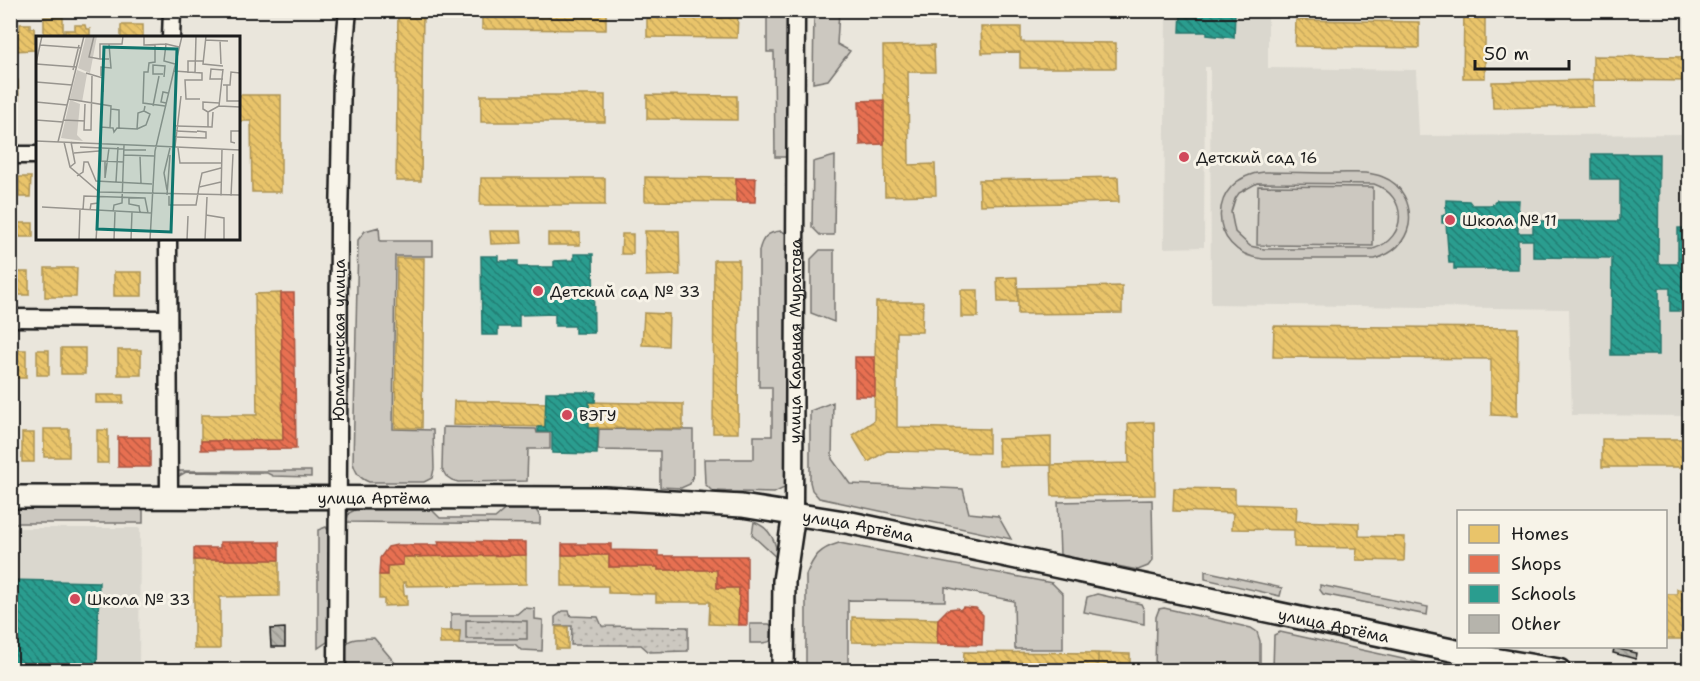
<svg xmlns="http://www.w3.org/2000/svg" width="1700" height="681" font-family="'Shantell Sans',sans-serif">
  <defs>
    <pattern id="park-dots" width="8" height="8" patternUnits="userSpaceOnUse" patternTransform="scale(1.5)"><rect width="8" height="8" fill="#ccc8c0"/><path d="M2 2h.1M6 6h.1" fill="none" stroke="#afaba4" stroke-width="1.8" stroke-linecap="round"/></pattern>
    <pattern id="homes-back-hatch" width="6" height="6" patternUnits="userSpaceOnUse" patternTransform="scale(1.5)"><rect width="6" height="6" fill="#e9c46a"/><path d="M-1 5l2 2M0 0l6 6M5-1l2 2" fill="none" stroke="#c7a85b"/></pattern>
    <pattern id="shops-back-hatch" width="6" height="6" patternUnits="userSpaceOnUse" patternTransform="scale(1.5)"><rect width="6" height="6" fill="#e76f51"/><path d="M-1 5l2 2M0 0l6 6M5-1l2 2" fill="none" stroke="#ba5a42"/></pattern>
    <pattern id="schools-back-hatch" width="6" height="6" patternUnits="userSpaceOnUse" patternTransform="scale(1.5)"><rect width="6" height="6" fill="#2a9d8f"/><path d="M-1 5l2 2M0 0l6 6M5-1l2 2" fill="none" stroke="#237f74"/></pattern>
    <pattern id="building-back-hatch" width="6" height="6" patternUnits="userSpaceOnUse" patternTransform="scale(1.5)"><rect width="6" height="6" fill="#b6b4ac"/><path d="M-1 5l2 2M0 0l6 6M5-1l2 2" fill="none" stroke="#9c9a93"/></pattern>
  </defs>
  <rect width="100%" height="100%" fill="#eae6dc"/>
  <filter id="ink" filterUnits="userSpaceOnUse"><feTurbulence type="fractalNoise" baseFrequency=".0167" numOctaves="2"/><feDisplacementMap in="SourceGraphic" scale="12" xChannelSelector="R" yChannelSelector="G"/><feConvolveMatrix kernelMatrix="1 2 1 2 8 2 1 2 1" color-interpolation-filters="sRGB"/></filter>
  <g filter="url(#ink)">
    <path fill="#dad7ce" d="M 1166,11 L 1268,11 L 1268,68 L 1416,70 L 1419,136 L 1689,134 L 1689,416 L 1572,415 L 1569,309 L 1211,304 L 1210,67 L 1205,67 L 1204,247 L 1164,248 Z
      M 10,528 L 140,528 L 139,670 L 11,670 Z"/>
    <path fill="#ccc8c0" stroke="#74726e" stroke-width="1.5" fill-rule="evenodd" d="M 767,11 L 794,11 L 794,157 L 775,157 L 774,52 L 767,52 Z
      M 814,11 L 839,11 L 837,44 L 850,51 L 828,80 L 813,83 Z
      M 835,156 L 834,235 L 820,235 L 812,227 L 813,162 Z
      M 1264,172 C 1288,172 1313,173 1337,173 C 1352,173 1369,171 1383,177 C 1402,184 1412,205 1409,225 C 1405,243 1392,254 1375,259 L 1263,259 C 1206,253 1206,177 1264,172 ZM 1257,183 L 1374,184 C 1408,196 1408,238 1373,249 L 1264,249 L 1250,246 L 1235,232 L 1231,212 L 1235,199 L 1239,193 Z
      M 1258,186 L 1373,187 L 1373,246 L 1257,245 Z
      M 379,227 L 380,241 L 433,241 L 433,256 L 395,256 L 393,429 L 433,430 L 434,469 L 432,478 L 424,482 L 369,482 C 359,478 356,473 353,463 L 358,240 L 365,231 Z
      M 781,231 L 788,234 L 788,486 L 774,493 L 712,491 L 705,484 L 704,459 L 754,459 L 754,436 L 772,436 L 772,387 L 759,387 L 759,251 C 762,238 767,232 781,231 Z
      M 820,250 L 834,250 L 834,322 L 811,313 L 811,259 Z
      M 833,402 L 832,459 L 850,484 L 963,489 L 969,513 L 998,516 L 1011,539 L 819,498 L 812,490 L 810,482 L 810,411 Z
      M 443,427 L 536,429 L 537,433 L 550,433 L 550,449 L 528,449 L 527,481 L 458,482 L 452,480 L 446,476 L 442,469 Z
      M 599,429 L 693,430 L 693,475 L 690,484 L 681,488 L 660,487 L 660,451 L 598,450 Z
      M 173,471 L 311,471 L 311,477 L 273,476 L 267,473 L 186,472 L 179,476 Z
      M 1152,500 L 1153,560 L 1148,566 L 1138,570 L 1060,555 L 1058,502 Z
      M 11,503 L 143,505 L 143,523 L 11,523 Z
      M 428,506 L 440,518 L 495,518 L 508,507 L 534,507 L 540,516 L 540,524 L 346,522 L 349,513 L 359,508 Z
      M 754,522 C 771,528 776,542 778,559 L 752,535 Z
      M 326,527 L 330,533 L 330,640 L 318,648 L 318,530 Z
      M 839,543 L 1052,583 L 1063,594 L 1063,649 L 1015,649 L 1014,601 L 945,587 L 945,601 L 848,600 L 848,670 L 806,670 L 806,575 C 814,556 819,549 839,543 Z
      M 1205,571 L 1282,588 L 1280,596 L 1205,579 Z
      M 1320,585 L 1428,607 L 1427,615 L 1323,594 L 1320,590 Z
      M 1097,594 L 1141,604 L 1144,610 L 1144,624 L 1084,612 L 1087,597 Z
      M 524,608 L 535,609 L 535,619 L 543,620 L 542,651 L 521,650 L 515,644 L 459,644 L 460,631 L 451,631 L 451,614 L 517,614 Z
      M 1164,608 L 1251,628 L 1257,632 L 1260,641 L 1260,670 L 1155,670 L 1156,617 L 1159,609 Z
      M 750,624 L 769,624 L 779,632 C 771,645 764,643 750,643 Z
      M 1280,632 L 1453,670 L 1273,670 L 1274,635 Z
      M 374,638 L 395,663 L 361,662 L 361,670 L 345,670 C 344,640 342,639 374,638 Z"/>
    <path fill="url(#park-dots)" stroke="#74726e" stroke-width="1.5" d="M 563,611 L 569,611 L 571,616 L 598,617 L 602,626 L 688,627 L 688,651 L 649,652 L 641,645 L 571,645 L 572,626 L 555,626 L 555,617 Z
      M 466,620 L 527,621 L 527,639 L 466,639 Z"/>
    <path fill="url(#homes-back-hatch)" stroke="#ac9253" stroke-width="1.5" d="M 482,10 L 606,10 L 606,30 L 482,29 Z
      M 1464,10 L 1485,10 L 1485,78 L 1463,78 Z
      M 398,11 L 423,11 L 421,181 L 396,181 Z
      M 647,14 L 738,14 L 737,38 L 647,37 Z
      M 44,17 L 63,17 L 63,35 L 44,38 Z
      M 1296,20 L 1419,22 L 1419,48 L 1295,46 Z
      M 20,24 L 30,24 L 30,28 L 34,28 L 35,50 L 12,51 L 11,30 L 20,30 Z
      M 75,25 L 85,25 L 86,29 L 90,29 L 90,38 L 65,38 L 65,30 L 75,30 Z
      M 121,25 L 143,25 L 143,38 L 121,38 Z
      M 981,27 L 1021,27 L 1021,42 L 1116,43 L 1116,68 L 1020,68 L 1020,52 L 982,53 Z
      M 934,45 L 935,72 L 908,72 L 909,165 L 935,164 L 936,195 L 885,196 L 883,46 Z
      M 1593,56 L 1690,57 L 1690,81 L 1593,80 Z
      M 18,80 L 19,102 L 12,102 L 13,117 L 10,117 L 10,81 Z
      M 1593,80 L 1593,106 L 1493,108 L 1492,82 Z
      M 238,95 L 281,95 L 281,192 L 252,192 L 251,121 L 238,121 Z
      M 481,95 L 605,95 L 605,122 L 481,122 Z
      M 647,95 L 737,96 L 737,120 L 647,119 Z
      M 10,177 L 14,177 L 14,209 L 10,209 Z
      M 19,177 L 31,177 L 30,197 L 19,197 Z
      M 645,177 L 736,178 L 736,202 L 645,201 Z
      M 1118,177 L 1119,202 L 980,205 L 979,180 Z
      M 481,178 L 605,178 L 605,205 L 480,205 Z
      M 10,223 L 33,223 L 33,237 L 10,237 Z
      M 490,231 L 521,231 L 522,243 L 491,244 Z
      M 645,231 L 679,231 L 680,275 L 646,276 Z
      M 548,233 L 580,233 L 580,245 L 548,245 Z
      M 622,234 L 633,234 L 633,254 L 621,254 Z
      M 397,258 L 424,258 L 422,428 L 395,428 Z
      M 714,260 L 739,260 L 738,433 L 713,433 Z
      M 45,268 L 77,268 L 76,297 L 45,297 Z
      M 10,272 L 29,272 L 29,295 L 10,295 Z
      M 114,272 L 142,272 L 142,296 L 114,296 Z
      M 1017,277 L 1018,302 L 998,302 L 997,278 Z
      M 1122,286 L 1122,313 L 1018,314 L 1018,288 Z
      M 961,290 L 978,290 L 978,317 L 961,317 Z
      M 281,293 L 283,440 L 201,441 L 201,415 L 257,415 L 255,294 Z
      M 876,302 L 923,302 L 922,332 L 897,332 L 897,427 L 989,429 L 989,453 L 887,451 L 868,462 L 852,435 L 874,421 Z
      M 644,313 L 669,314 L 668,346 L 642,345 Z
      M 1274,326 L 1518,328 L 1517,416 L 1491,415 L 1491,359 L 1273,357 Z
      M 61,348 L 85,348 L 85,374 L 61,374 Z
      M 10,350 L 26,350 L 26,378 L 10,378 Z
      M 37,350 L 49,350 L 49,375 L 37,375 Z
      M 118,350 L 141,350 L 141,375 L 118,375 Z
      M 96,395 L 123,395 L 123,403 L 96,403 Z
      M 454,401 L 546,403 L 545,427 L 453,425 Z
      M 589,402 L 683,404 L 683,429 L 589,428 Z
      M 1154,422 L 1155,495 L 1052,496 L 1051,465 L 1129,463 L 1128,423 Z
      M 44,429 L 69,429 L 69,457 L 44,457 Z
      M 97,430 L 108,430 L 108,463 L 97,463 Z
      M 22,433 L 34,433 L 34,462 L 22,462 Z
      M 1051,437 L 1051,465 L 999,466 L 998,439 Z
      M 1602,439 L 1690,439 L 1690,467 L 1602,467 Z
      M 1174,488 L 1235,489 L 1235,504 L 1297,506 L 1296,521 L 1359,523 L 1359,536 L 1405,537 L 1404,561 L 1356,560 L 1357,548 L 1294,547 L 1294,530 L 1232,529 L 1233,513 L 1173,511 Z
      M 496,548 L 497,555 L 526,555 L 526,584 L 406,586 L 406,582 L 403,582 L 404,595 L 407,595 L 407,605 L 384,606 L 384,599 L 379,599 L 379,575 L 387,575 L 387,566 L 403,565 L 403,557 L 422,557 L 422,550 L 446,549 L 446,555 L 469,554 L 468,549 Z
      M 562,555 L 609,555 L 609,567 L 658,567 L 658,570 L 717,570 L 717,588 L 739,588 L 738,625 L 709,624 L 710,602 L 656,602 L 656,594 L 608,593 L 608,586 L 562,586 Z
      M 194,560 L 279,560 L 279,596 L 220,597 L 220,649 L 194,649 Z
      M 1677,589 L 1690,591 L 1690,639 L 1666,639 L 1666,594 L 1677,594 Z
      M 852,617 L 938,619 L 937,644 L 852,642 Z
      M 556,627 L 568,627 L 568,649 L 556,649 Z
      M 440,631 L 460,631 L 459,644 L 440,644 Z
      M 964,652 L 1098,653 L 1098,670 L 963,670 Z
      M 1098,653 L 1130,654 L 1130,670 L 1098,670 Z"/>
    <path fill="url(#shops-back-hatch)" stroke="#aa5641" stroke-width="1.5" d="M 884,100 L 884,144 L 860,145 L 859,101 Z
      M 736,178 L 756,178 L 755,202 L 736,202 Z
      M 281,293 L 294,293 L 296,449 L 201,450 L 201,441 L 283,440 Z
      M 855,357 L 875,357 L 875,396 L 855,396 Z
      M 118,437 L 150,437 L 150,467 L 118,467 Z
      M 438,541 L 526,542 L 526,555 L 403,557 L 403,565 L 387,566 L 387,575 L 379,575 L 380,558 L 388,547 L 397,545 L 439,545 Z
      M 220,542 L 279,542 L 279,560 L 194,560 L 194,548 L 220,548 Z
      M 562,544 L 611,544 L 611,550 L 658,551 L 658,556 L 747,556 L 747,625 L 738,625 L 739,588 L 717,588 L 717,570 L 658,570 L 658,567 L 609,567 L 609,555 L 562,555 Z
      M 963,607 L 976,608 L 983,615 L 982,645 L 937,644 L 938,619 L 948,609 L 957,608 L 960,610 Z"/>
    <path fill="url(#schools-back-hatch)" stroke="#26766c" stroke-width="1.5" d="M 1181,10 L 1238,10 L 1235,12 L 1234,38 L 1207,35 L 1207,32 L 1180,32 Z
      M 1592,154 L 1659,154 L 1658,264 L 1678,264 L 1678,228 L 1690,228 L 1690,311 L 1670,311 L 1670,288 L 1659,288 L 1659,355 L 1611,355 L 1612,258 L 1533,257 L 1533,240 L 1518,240 L 1518,269 L 1454,269 L 1454,263 L 1449,263 L 1446,223 L 1442,223 L 1442,215 L 1446,215 L 1446,200 L 1469,201 L 1472,205 L 1492,205 L 1497,200 L 1519,200 L 1518,215 L 1523,215 L 1523,223 L 1518,223 L 1518,233 L 1533,233 L 1533,221 L 1620,221 L 1620,179 L 1592,179 Z
      M 574,254 L 593,254 L 594,333 L 575,333 L 575,326 L 555,326 L 555,314 L 519,315 L 519,327 L 498,327 L 498,335 L 482,335 L 481,256 L 498,256 L 498,261 L 518,261 L 518,267 L 554,267 L 554,261 L 574,260 Z
      M 546,392 L 596,392 L 595,402 L 589,402 L 589,428 L 598,428 L 597,454 L 552,453 L 552,432 L 538,432 L 538,427 L 545,427 Z
      M 10,580 L 99,582 L 97,670 L 10,670 Z"/>
    <path fill="url(#building-back-hatch)" stroke="#1c1c1c" stroke-width="1.5" d="M 285,628 L 285,647 L 271,647 L 270,629 Z
      M 1614,648 L 1637,653 L 1636,659 L 1613,653 Z"/>
    <g fill="none" stroke-linecap="round" stroke-linejoin="round">
      <g stroke="#1c1c1c" stroke-width="21">
        <g id="minor">
          <path d="M 171,38 L 172,10"/>
          <path d="M 10,155 L 38,155"/>
          <path d="M 168,238 L 169,498"/>
          <path d="M 10,318 L 168,319"/>
          <path id="s1" d="M 794,513 L 796,10"/>
          <path id="s2" d="M 337,670 L 339,220 L 342,76 L 348,10"/>
        </g>
      </g>
      <g stroke="#1c1c1c" stroke-width="26">
        <g id="major">
          <path id="s3" d="M 10,497 L 604,498 L 742,506 L 851,523 L 1494,659 L 1559,670"/>
          <path d="M 783,670 L 784,581 L 794,513"/>
        </g>
      </g>
      <use href="#minor" stroke="#f7f3e8" stroke-width="16"/>
      <use href="#major" stroke="#f7f3e8" stroke-width="21"/>
    </g>
  </g>
  <g fill="#d1495b" stroke="#f7f3e8" stroke-width="2">
    <circle cx="1184" cy="157" r="6"/>
    <circle cx="1450" cy="220" r="6"/>
    <circle cx="538" cy="291" r="6"/>
    <circle cx="567" cy="415" r="6"/>
    <circle cx="75" cy="599" r="6"/>
  </g>
  <g text-anchor="middle" dominant-baseline="central" stroke-width="6" stroke-linejoin="round" paint-order="stroke">
    <g font-size="16" fill="#1c1c1c" stroke="#f7f3e8" text-anchor="start">
      <text x="1196" y="157">Детский сад 16</text>
      <text x="1462" y="220">Школа № 11</text>
      <text x="550" y="291">Детский сад № 33</text>
      <text x="579" y="415">ВЭГУ</text>
      <text x="87" y="599">Школа № 33</text>
    </g>
    <g font-size="16" fill="#1c1c1c" stroke="#f7f3e8">
      <text stroke="none"><textPath href="#s2" startOffset="330">Юрматинская улица</textPath></text>
      <text stroke="none"><textPath href="#s1" startOffset="172">улица Караная Муратова</textPath></text>
      <text stroke="none"><textPath href="#s3" startOffset="364">улица Артёма</textPath></text>
      <text stroke="none"><textPath href="#s3" startOffset="850">улица Артёма</textPath></text>
      <text stroke="none"><textPath href="#s3" startOffset="1336">улица Артёма</textPath></text>
    </g>
  </g>
  <g transform="translate(36 36)">
    <rect width="204" height="204" fill="#eae6dc"/>
    <path d="M 50,0 L 61,0 L 54,37 L 42,32 ZM 41,34 L 51,38 L 46,66 L 34,62 ZM 34,64 L 44,68 L 41,99 L 47,105 L 25,102 Z" fill="#ccc8c0"/>
    <path fill="none" stroke="#98958f" stroke-width="1.5" d="M 58,0 L 53,21 L 64,23M 108,0 L 108,9 L 130,8M 170,0 L 167,28 L 187,30M 169,4 L 192,5M 184,4 L 185,28M 73,8 L 64,8 L 64,23 L 73,23M 4,9 L 45,12M 119,9 L 119,26 L 113,27 L 112,36 L 108,36 L 107,67 L 129,70M 0,27 L 6,0M 0,28 L 40,31M 139,28 L 128,25 L 130,8 L 143,11M 37,34 L 43,9M 138,35 L 166,37 L 166,44 L 149,44 L 150,63 L 164,63M 50,37 L 67,42 L 67,56M 152,37 L 152,25 L 167,25M 159,37 L 160,0M 127,38 L 117,38 L 117,29 L 129,30 L 128,41M 65,40 L 65,31 L 75,32 L 73,8 L 86,8 L 87,0M 187,43 L 174,43 L 175,33 L 187,34M 0,46 L 36,49M 187,49 L 194,49 L 195,36 L 204,37M 191,49 L 191,65 L 204,65M 32,63 L 75,70 L 74,92M 0,66 L 31,69M 130,67 L 125,66 L 127,56 L 132,57M 49,68 L 48,94 L 55,94 L 56,40M 117,70 L 123,40M 183,70 L 204,71M 75,73 L 83,74 L 83,92M 172,76 L 167,73 L 167,66 L 183,67M 0,84 L 27,86M 27,84 L 49,85M 140,90 L 176,91 L 177,76M 172,91 L 172,76 L 183,70 L 187,33M 101,93 L 110,89 L 114,78 L 108,75M 140,95 L 161,96M 139,101 L 170,102 L 170,96 L 161,95M 0,105 L 119,110M 22,106 L 48,0M 28,106 L 34,131 L 63,156 L 204,159M 199,107 L 195,106 L 195,95 L 204,95M 119,110 L 204,114M 44,111 L 88,113M 139,111 L 145,60M 142,112 L 144,127 L 186,127M 88,114 L 110,114M 38,117 L 63,115M 88,119 L 118,120M 104,120 L 105,147M 69,125 L 69,142 L 73,112M 88,126 L 65,125 L 65,91 L 77,92 L 78,96 L 81,92 L 101,93 L 102,77 L 108,75 L 109,70M 34,131 L 39,127 L 35,106M 41,140 L 47,136 L 48,126 L 52,126 L 60,145 L 116,148M 80,146 L 82,111M 163,151 L 166,137 L 185,132M 131,154 L 128,137 L 134,112M 131,159 L 134,119M 133,160 L 133,169 L 160,169 L 163,151 L 185,146M 185,160 L 186,113M 195,160 L 197,118M 93,161 L 93,168 L 103,170 L 104,177M 6,171 L 116,177M 47,174 L 48,160 L 109,162 L 112,177M 54,174 L 55,168 L 62,167 L 63,160M 77,176 L 78,169 L 86,167 L 88,109M 170,179 L 188,182 L 188,204M 43,204 L 44,174M 60,204 L 62,175M 78,204 L 79,176M 95,204 L 96,176M 114,204 L 119,115 L 146,0M 151,204 L 152,180M 169,204 L 171,161"/>
    <path fill="#0f766e" fill-opacity="0.15" stroke="#0f766e" stroke-width="3" d="M 68,11 L 141,13 L 135,196 L 61,193 Z"/>
    <rect width="204" height="204" fill="none" stroke="#1c1c1c" stroke-width="3"/>
  </g>
  <rect width="1700" height="681" fill="none" stroke="#f7f3e8" stroke-width="36"/>
  <rect x="18" y="18" width="1664" height="645" fill="none" stroke="#1c1c1c" stroke-width="2" filter="url(#ink)"/>
  <rect x="1457" y="510" width="210" height="138" fill="#f7f3e8" stroke="#9f9d96" stroke-width="1.5"/>
  <rect x="1469" y="525" width="30" height="18" fill="#e9c46a" stroke="#9f9d96" stroke-width="1.5"/>
  <text x="1511" y="540" font-size="18" fill="#1c1c1c">Homes</text>
  <rect x="1469" y="555" width="30" height="18" fill="#e76f51" stroke="#9f9d96" stroke-width="1.5"/>
  <text x="1511" y="570" font-size="18" fill="#1c1c1c">Shops</text>
  <rect x="1469" y="585" width="30" height="18" fill="#2a9d8f" stroke="#9f9d96" stroke-width="1.5"/>
  <text x="1511" y="600" font-size="18" fill="#1c1c1c">Schools</text>
  <rect x="1469" y="615" width="30" height="18" fill="#b6b4ac" stroke="#9f9d96" stroke-width="1.5"/>
  <text x="1511" y="630" font-size="18" fill="#1c1c1c">Other</text>
  <path d="M1475 60v9h94v-9" fill="none" stroke="#1c1c1c" stroke-width="3"/>
  <text x="1484" y="60" font-size="18" fill="#1c1c1c" stroke="#f7f3e8" stroke-width="4.5" paint-order="stroke">50 m</text>
</svg>
